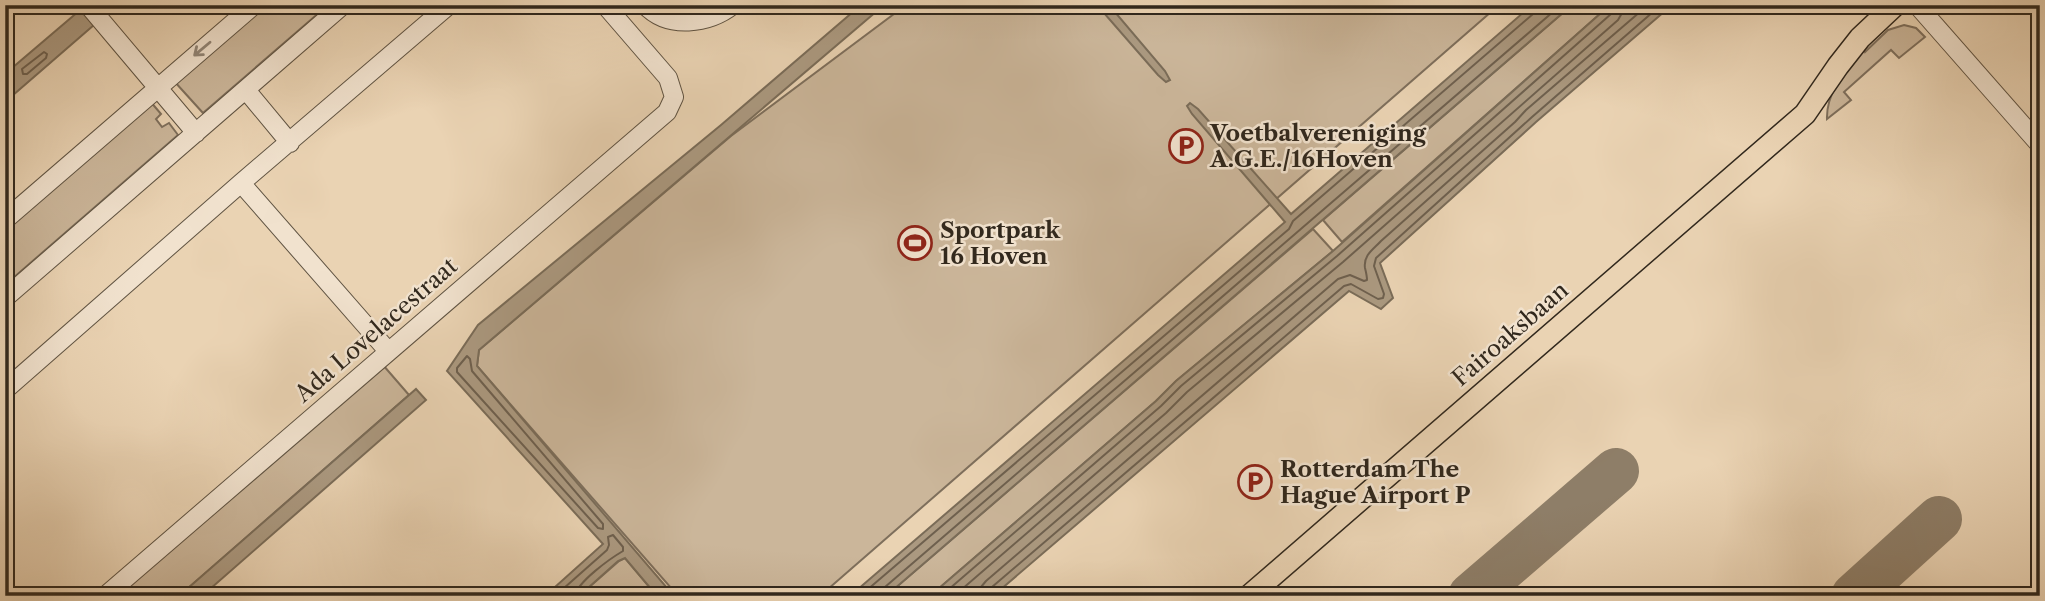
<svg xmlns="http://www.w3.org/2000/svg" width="2045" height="601" font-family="'Libre Caslon Text',serif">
  <rect width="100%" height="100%" fill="#ead3b3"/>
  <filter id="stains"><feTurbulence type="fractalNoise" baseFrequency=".00286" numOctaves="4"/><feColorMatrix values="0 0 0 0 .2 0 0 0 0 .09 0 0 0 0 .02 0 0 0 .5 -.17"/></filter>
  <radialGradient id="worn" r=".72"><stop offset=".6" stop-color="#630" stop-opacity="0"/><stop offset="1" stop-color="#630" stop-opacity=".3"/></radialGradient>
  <path fill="#cbb69a" stroke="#7e6f5c" stroke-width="2" d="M 261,5 L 328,5 L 203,113 L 174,81 Z
    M 906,5 L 1499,5 L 820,596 L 678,596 L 477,366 L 479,350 L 731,136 Z
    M 1572,5 L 1610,5 L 1342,242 L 1323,220 Z
    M 1904,25 L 1916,28 L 1925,37 L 1899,58 L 1891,50 L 1844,92 L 1851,100 L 1827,119 C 1826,91 1847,69 1863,48 L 1865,52 L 1888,30 Z
    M 150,101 L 161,114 L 156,119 L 162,127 L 169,123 L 178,135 L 5,285 L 5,227 Z
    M 1313,229 L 1333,251 L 1176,381 L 1156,401 L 930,596 L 886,596 Z
    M 383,365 L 409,395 L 179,596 L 116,596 Z
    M 625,558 L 657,596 L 579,596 L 619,561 Z"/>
  <path fill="#ab9980" stroke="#7a6c58" stroke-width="2" d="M 86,5 L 117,5 L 5,102 L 5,74 Z
    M 861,5 L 884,5 L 479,350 L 477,366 L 674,596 L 657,596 L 625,558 L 618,561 L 579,596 L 545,596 L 603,544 L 447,371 L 478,325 L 721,125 Z
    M 1097,5 L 1109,5 L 1165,71 L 1170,80 L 1166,82 L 1158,75 Z
    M 1532,5 L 1572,5 L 886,596 L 850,596 L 1285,222 L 1192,114 L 1187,106 L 1190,103 L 1198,109 L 1291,214 Z
    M 1610,5 L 1672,5 L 1536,122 L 1380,263 L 1393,298 L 1381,309 L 1349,291 L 993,596 L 930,596 L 1156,401 L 1176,381 L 1333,251 Z
    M 416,389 L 426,400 L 202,596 L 179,596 Z"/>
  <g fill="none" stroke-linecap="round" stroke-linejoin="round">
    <path stroke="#6e604e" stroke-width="2" d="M 44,52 L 47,54 L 46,58 L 27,74 L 23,74 L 22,69 Z
      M 467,356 L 470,359 L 472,371 L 603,524 L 603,529 L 598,528 L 457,372 L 457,368 Z
      M 555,596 L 607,550 L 609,545 L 608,537 L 613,535 L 623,547 L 623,551 C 611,558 577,582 575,596
      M 860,596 L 1289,229 L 1293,221 L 1533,14 L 1536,5
      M 882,596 L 885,587 L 1561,5
      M 941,596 L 1161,406 L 1181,386 L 1337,256 L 1611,14 L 1614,5
      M 954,596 L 1166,413 L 1187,392 L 1343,262 L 1618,20 L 1622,13 L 1623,5
      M 980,596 L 981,587 L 986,581 L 1338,279 L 1350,275 L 1364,281 L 1367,280 C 1367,276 1366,272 1365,268 C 1363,255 1374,249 1381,241 L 1515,122 L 1526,110 L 1648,5
      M 989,596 L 992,587 L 1344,286 L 1351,284 L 1378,299 L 1383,298 L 1384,294 L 1374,266 L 1376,258 L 1532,117 L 1661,5"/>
    <path stroke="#8e7e68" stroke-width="46" d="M 1471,596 L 1616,471
      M 1854,596 L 1939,519"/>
    <g stroke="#5f5342" stroke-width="20">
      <path id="minor" d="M 88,5 L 196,133
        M 645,5 C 668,30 709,24 733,5
        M 1917,5 L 2040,145
        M 246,90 L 290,143
        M 241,183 L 388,351
        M 5,220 L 254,5
        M 5,298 L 343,5
        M 5,390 L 241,183 L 449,5
        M 105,596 L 667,112 L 674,97 L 668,78 L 605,5"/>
    </g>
    <g stroke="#31281d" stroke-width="24">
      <path id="major" d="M 1249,596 L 1805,114 L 1838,66 L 1860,38 L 1895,5"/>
    </g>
    <use href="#minor" stroke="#f1e2ce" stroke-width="18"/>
    <use href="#major" stroke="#ead3b3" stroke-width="21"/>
  </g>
  <defs><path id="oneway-shaft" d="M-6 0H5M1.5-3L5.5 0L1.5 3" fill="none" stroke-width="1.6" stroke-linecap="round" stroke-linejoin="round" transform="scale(1.75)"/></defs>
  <use stroke="#918576" href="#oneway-shaft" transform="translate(202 49) rotate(140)"/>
  <defs>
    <g id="parking-ring" transform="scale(1.75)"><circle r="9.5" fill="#f1e2ce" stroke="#8f2418" stroke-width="1.5"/><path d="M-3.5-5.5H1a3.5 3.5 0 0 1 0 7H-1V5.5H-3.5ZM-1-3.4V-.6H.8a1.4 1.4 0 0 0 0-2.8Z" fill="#8f2418"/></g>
    <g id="stadium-ring" transform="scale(1.75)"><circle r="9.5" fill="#f1e2ce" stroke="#8f2418" stroke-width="1.5"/><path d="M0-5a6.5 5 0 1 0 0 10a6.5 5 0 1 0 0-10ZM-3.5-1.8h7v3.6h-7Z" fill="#8f2418"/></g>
  </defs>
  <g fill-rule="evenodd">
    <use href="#parking-ring" x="1186" y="146"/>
    <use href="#stadium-ring" x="915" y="243"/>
    <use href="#parking-ring" x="1255" y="482"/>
  </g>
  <g text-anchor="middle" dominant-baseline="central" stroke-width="5" stroke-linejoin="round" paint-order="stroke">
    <g font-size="23" font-weight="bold" fill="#31281d" stroke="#f1e2ce" text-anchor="start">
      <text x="1210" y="133">Voetbalvereniging<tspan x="1210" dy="26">A.G.E./16Hoven</tspan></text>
      <text x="940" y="230">Sportpark<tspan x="940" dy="26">16 Hoven</tspan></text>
      <text x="1280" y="469">Rotterdam The<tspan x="1280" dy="26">Hague Airport P</tspan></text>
    </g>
    <g font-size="23" fill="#31281d" stroke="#f1e2ce">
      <text transform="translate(376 330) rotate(-41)">Ada Lovelacestraat</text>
      <text transform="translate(1510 334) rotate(-41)">Fairoaksbaan</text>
    </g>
  </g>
  <rect width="2045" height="601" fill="none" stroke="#ead3b3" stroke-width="28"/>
  <rect x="7" y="7" width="2031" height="587" fill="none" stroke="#31281d" stroke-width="3.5"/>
  <rect x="14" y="14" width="2017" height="573" fill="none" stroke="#31281d" stroke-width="2"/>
  <rect width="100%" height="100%" filter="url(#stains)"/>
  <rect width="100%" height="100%" fill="url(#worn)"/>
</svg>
